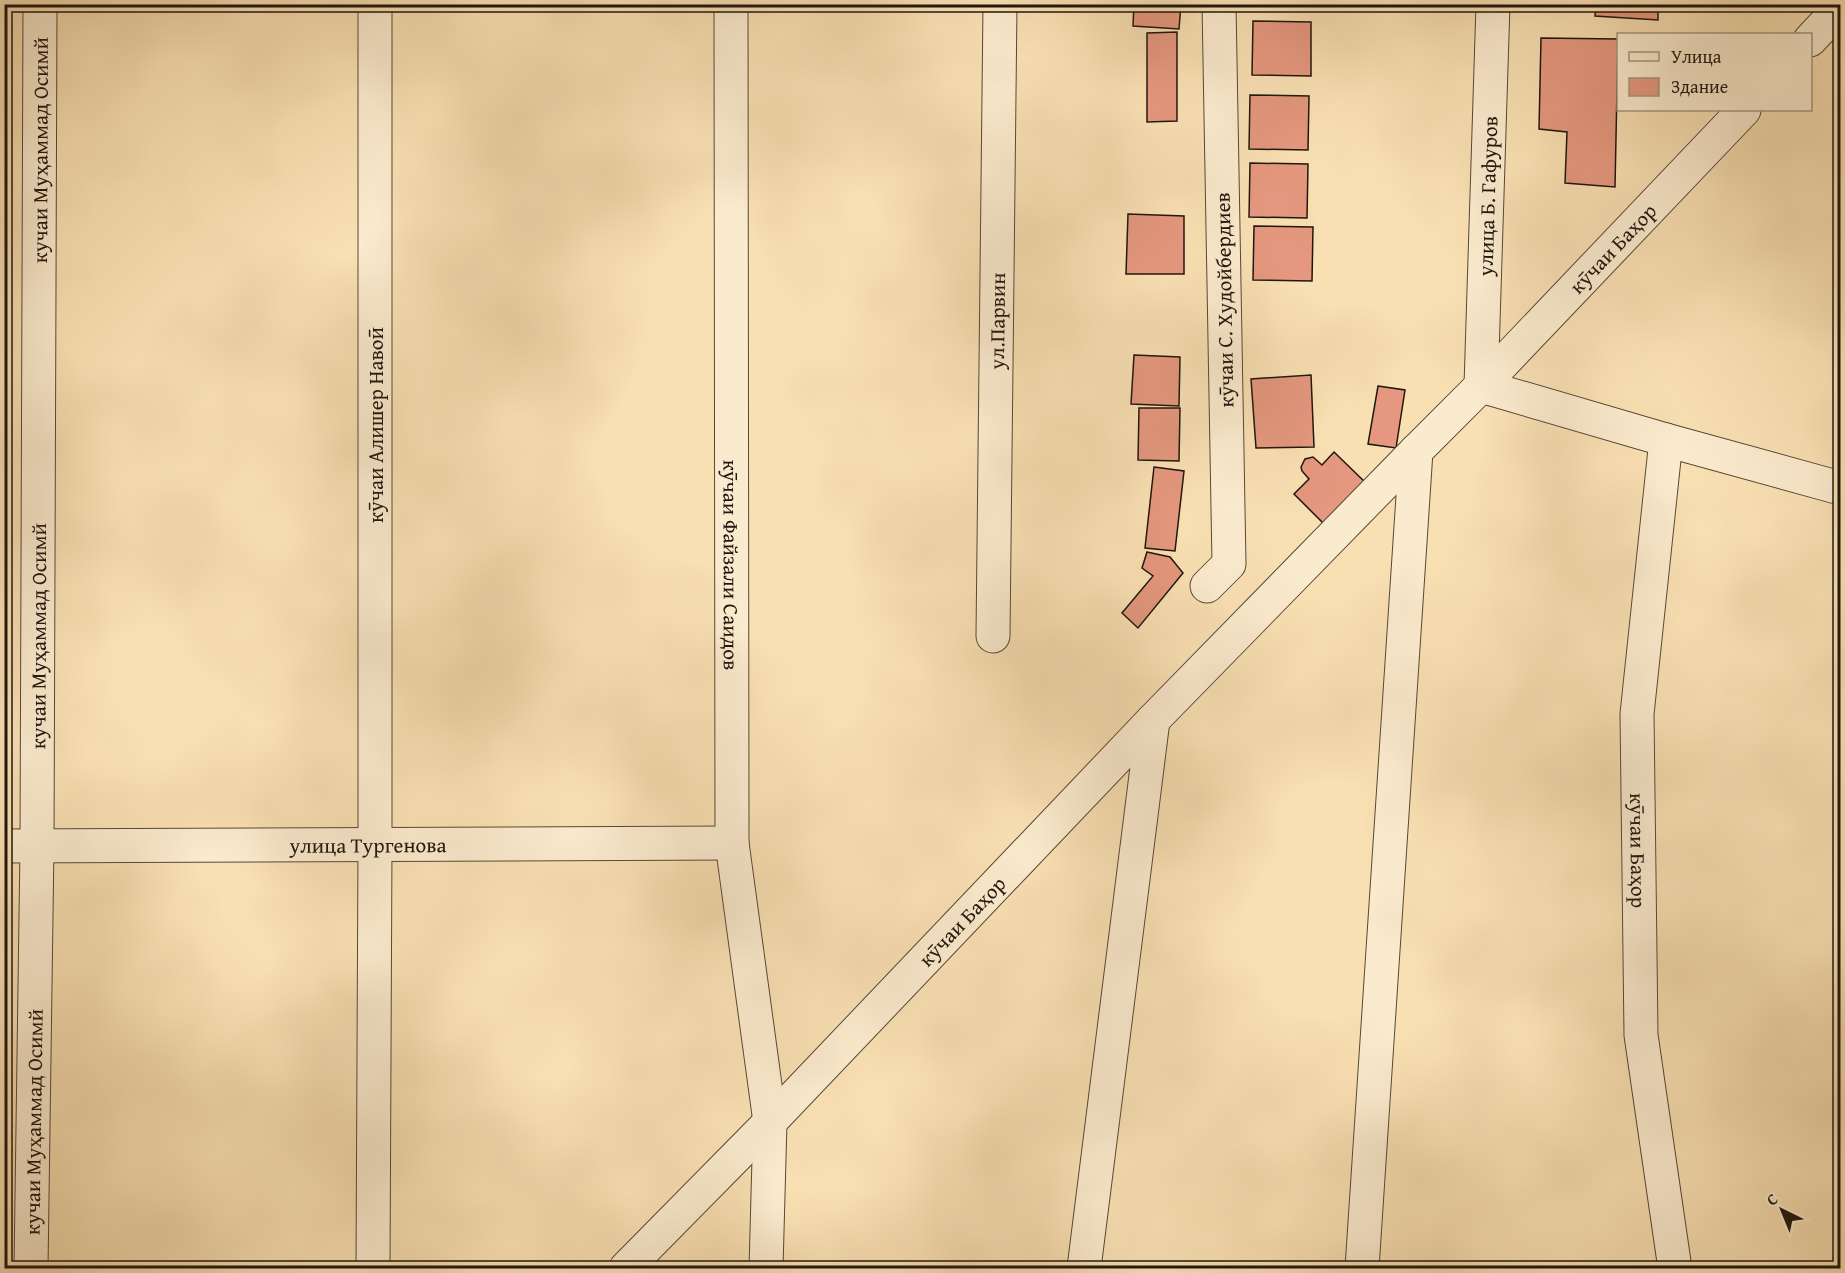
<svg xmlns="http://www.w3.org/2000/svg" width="1845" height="1273" font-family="'Gentium Book Plus',serif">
  <rect width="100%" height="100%" fill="#f9e0b3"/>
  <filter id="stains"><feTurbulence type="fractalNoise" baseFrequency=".00333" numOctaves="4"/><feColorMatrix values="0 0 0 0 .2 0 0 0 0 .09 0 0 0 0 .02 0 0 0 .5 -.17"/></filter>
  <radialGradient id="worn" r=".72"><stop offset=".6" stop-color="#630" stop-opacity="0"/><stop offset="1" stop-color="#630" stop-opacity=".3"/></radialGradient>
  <path fill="#e5987f" stroke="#1f160f" stroke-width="1.5" d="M 1134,4 L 1181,4 L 1179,29 L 1133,26 Z
    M 1596,4 L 1658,4 L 1658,20 L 1595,16 Z
    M 1253,21 L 1311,22 L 1311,76 L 1252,75 Z
    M 1177,32 L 1177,121 L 1147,122 L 1147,33 Z
    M 1541,38 L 1618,39 L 1615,187 L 1565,183 L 1567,132 L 1539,129 Z
    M 1250,95 L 1309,96 L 1308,150 L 1249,149 Z
    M 1250,163 L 1308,164 L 1307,218 L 1249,217 Z
    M 1128,214 L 1184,216 L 1184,274 L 1126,274 Z
    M 1254,226 L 1313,227 L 1312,281 L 1253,280 Z
    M 1134,355 L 1180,357 L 1179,406 L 1131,404 Z
    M 1311,375 L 1314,447 L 1256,448 L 1251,379 Z
    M 1378,386 L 1405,390 L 1396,448 L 1368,444 Z
    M 1139,408 L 1180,408 L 1179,461 L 1138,460 Z
    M 1334,452 L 1368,485 L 1327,527 L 1294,494 L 1309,479 L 1302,471 L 1301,467 L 1305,459 L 1313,457 L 1322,465 Z
    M 1154,467 L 1184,471 L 1175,551 L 1145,548 Z
    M 1147,552 L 1170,557 L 1183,573 L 1138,628 L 1122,613 L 1153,576 L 1142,568 Z"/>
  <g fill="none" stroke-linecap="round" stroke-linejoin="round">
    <g stroke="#564838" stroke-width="35">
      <g id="minor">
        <path id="s1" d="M 731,4 L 732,843 L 770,1122 L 766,1268"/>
        <path d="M 1810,40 L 1840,8"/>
        <path id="s2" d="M 1481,386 L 1493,4"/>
        <path d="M 1481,386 L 1666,440 L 1840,488"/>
        <path id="s3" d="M 1666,440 L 1637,714 L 1641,1035 L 1674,1262"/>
        <path d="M 1207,586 L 1229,564 L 1219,4"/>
        <path id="s4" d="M 993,636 L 1000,4"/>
        <path id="s5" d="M 4,846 L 732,843"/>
        <path id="s6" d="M 31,1268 L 37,846 L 40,4"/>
        <path d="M 373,1268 L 375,845 L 375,4"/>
        <path id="s7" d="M 626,1268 L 770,1122 L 1153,720 L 1416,451 L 1481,386 L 1744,110"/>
        <path d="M 1084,1268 L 1153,720"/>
        <path d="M 1362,1268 L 1416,451"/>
      </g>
    </g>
    <use href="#minor" stroke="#fbebce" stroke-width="33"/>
  </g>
  <g text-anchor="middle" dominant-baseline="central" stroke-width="4.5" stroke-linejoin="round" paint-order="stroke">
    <g font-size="21" fill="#1f160f" stroke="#fbebce">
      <text stroke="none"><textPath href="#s6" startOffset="1118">кучаи Муҳаммад Осимй</textPath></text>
      <text stroke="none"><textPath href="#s2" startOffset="190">улица Б. Гафуров</textPath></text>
      <text stroke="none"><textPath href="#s7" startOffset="1419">кӯчаи Баҳор</textPath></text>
      <text transform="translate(1224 300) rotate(-91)">кӯчаи С. Худойбердиев</text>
      <text stroke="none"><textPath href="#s4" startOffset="315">ул.Парвин</textPath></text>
      <text transform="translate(375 425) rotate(-90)">кӯчаи Алишер Навоӣ</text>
      <text stroke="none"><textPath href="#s1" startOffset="561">кӯчаи Файзали Саидов</textPath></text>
      <text stroke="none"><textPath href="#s6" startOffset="632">кучаи Муҳаммад Осимй</textPath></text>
      <text stroke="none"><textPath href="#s5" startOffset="364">улица Тургенова</textPath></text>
      <text stroke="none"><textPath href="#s3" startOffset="412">кӯчаи Баҳор</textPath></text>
      <text stroke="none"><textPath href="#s7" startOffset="483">кӯчаи Баҳор</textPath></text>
      <text stroke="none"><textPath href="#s6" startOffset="146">кучаи Муҳаммад Осимй</textPath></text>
    </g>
  </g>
  <rect width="1845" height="1273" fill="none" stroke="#f9e0b3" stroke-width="24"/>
  <rect x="6" y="6" width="1833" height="1261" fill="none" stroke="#1f160f" stroke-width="3"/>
  <rect x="12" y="12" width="1821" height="1249" fill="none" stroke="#1f160f" stroke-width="1.5"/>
  <rect x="1617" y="33" width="195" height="78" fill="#fbebce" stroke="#a39682" stroke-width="1.5"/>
  <rect x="1629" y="52" width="30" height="9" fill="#fbebce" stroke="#a39682" stroke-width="1.5"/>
  <text x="1671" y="63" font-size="18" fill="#1f160f">Улица</text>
  <rect x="1629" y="78" width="30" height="18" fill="#e5987f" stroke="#a39682" stroke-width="1.5"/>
  <text x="1671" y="93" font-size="18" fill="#1f160f">Здание</text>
  <g transform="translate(1782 1210) rotate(317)" stroke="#fbebce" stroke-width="4.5" paint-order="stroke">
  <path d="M0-4.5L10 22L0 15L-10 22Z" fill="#1f160f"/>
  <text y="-9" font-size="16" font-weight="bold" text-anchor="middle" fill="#1f160f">С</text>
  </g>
  <rect width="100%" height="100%" filter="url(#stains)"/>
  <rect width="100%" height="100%" fill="url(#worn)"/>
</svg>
